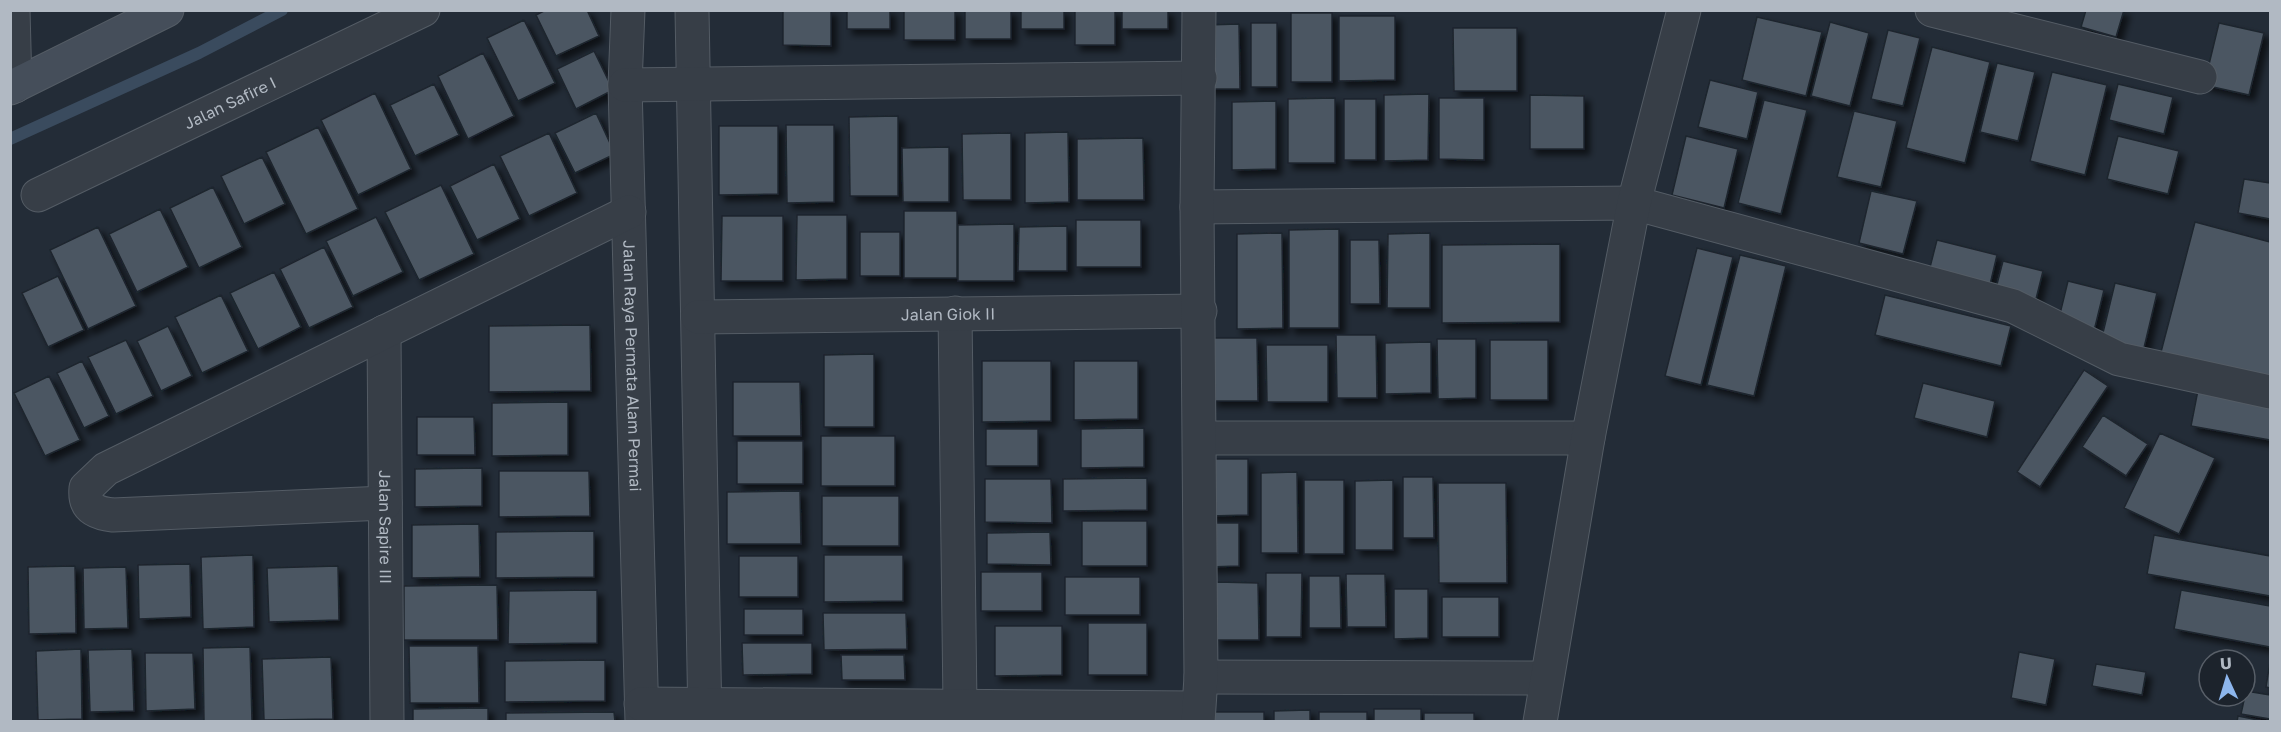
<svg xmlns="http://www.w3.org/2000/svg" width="2281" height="732" font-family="'Golos Text',sans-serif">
  <defs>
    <filter id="shadow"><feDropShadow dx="5.5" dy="5.5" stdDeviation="3" flood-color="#0009"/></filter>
  </defs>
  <rect width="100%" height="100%" fill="#232c37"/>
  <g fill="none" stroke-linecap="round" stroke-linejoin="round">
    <path stroke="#3a4b5e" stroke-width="12" d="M 10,139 L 199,53 L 282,10"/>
  </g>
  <path fill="#4c5762" stroke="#1e252e" stroke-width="1.5" filter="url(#shadow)" d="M 546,10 L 587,10 L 599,36 L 556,56 L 536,15 Z
    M 783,10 L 831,10 L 831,46 L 783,45 Z
    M 847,10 L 890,10 L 890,29 L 847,29 Z
    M 904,10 L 955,10 L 955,40 L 904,40 Z
    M 965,10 L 1011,10 L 1011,39 L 965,39 Z
    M 1021,10 L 1064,10 L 1064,29 L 1021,29 Z
    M 1075,10 L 1115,10 L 1115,45 L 1075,45 Z
    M 1122,10 L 1168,10 L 1168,29 L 1122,29 Z
    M 2086,10 L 2124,10 L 2116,37 L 2081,27 Z
    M 1291,13 L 1332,13 L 1332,82 L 1291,82 Z
    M 1339,16 L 1395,16 L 1395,80 L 1339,81 Z
    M 1757,17 L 1822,32 L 1806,96 L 1742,80 Z
    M 524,20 L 555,83 L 518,101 L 487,38 Z
    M 1830,22 L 1869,33 L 1850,106 L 1811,96 Z
    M 1251,23 L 1277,23 L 1277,87 L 1251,87 Z
    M 2219,23 L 2264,33 L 2249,95 L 2204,85 Z
    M 1239,24 L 1240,89 L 1206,89 L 1207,25 Z
    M 1453,28 L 1517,28 L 1517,91 L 1454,91 Z
    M 1888,30 L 1920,38 L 1903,106 L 1871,99 Z
    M 1932,47 L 1990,62 L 1965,163 L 1906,148 Z
    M 594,51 L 613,90 L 576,109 L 557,69 Z
    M 483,53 L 514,116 L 468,139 L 438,76 Z
    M 1997,63 L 2035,72 L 2018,141 L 1980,132 Z
    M 2052,72 L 2107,85 L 2085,175 L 2030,161 Z
    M 1710,80 L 1758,92 L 1747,139 L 1698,127 Z
    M 434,84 L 459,135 L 415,156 L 390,105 Z
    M 2118,84 L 2173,97 L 2164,134 L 2109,120 Z
    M 375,93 L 411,169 L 358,195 L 321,120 Z
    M 1429,94 L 1428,160 L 1384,161 L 1384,95 Z
    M 1530,95 L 1584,96 L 1584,149 L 1530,149 Z
    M 1335,98 L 1335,163 L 1288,163 L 1288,99 Z
    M 1439,98 L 1484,98 L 1484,160 L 1439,159 Z
    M 1344,99 L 1376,99 L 1376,160 L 1344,160 Z
    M 1764,100 L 1807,110 L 1781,214 L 1738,203 Z
    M 1276,101 L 1276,169 L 1232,170 L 1232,102 Z
    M 1854,111 L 1897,121 L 1881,187 L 1837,177 Z
    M 596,113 L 615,154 L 575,173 L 555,133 Z
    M 898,116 L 898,196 L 850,196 L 849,117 Z
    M 786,125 L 834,125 L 834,202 L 787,203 Z
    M 719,126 L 778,126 L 778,194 L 719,195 Z
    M 318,127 L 358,209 L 306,234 L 266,152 Z
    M 1068,132 L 1069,202 L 1025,203 L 1025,133 Z
    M 549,133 L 577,193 L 529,216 L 500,156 Z
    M 1011,133 L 1011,200 L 963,200 L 962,134 Z
    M 1686,136 L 1738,149 L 1724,208 L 1672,195 Z
    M 2118,136 L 2179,151 L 2168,194 L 2107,179 Z
    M 1143,138 L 1144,200 L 1077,200 L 1077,139 Z
    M 949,147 L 949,202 L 903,202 L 902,148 Z
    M 262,157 L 285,204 L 244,224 L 221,176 Z
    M 494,164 L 520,219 L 477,240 L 450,186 Z
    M 2244,179 L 2270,183 L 2270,219 L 2238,213 Z
    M 441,185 L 474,254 L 419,280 L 385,212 Z
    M 213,187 L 242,247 L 199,268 L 170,208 Z
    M 1871,191 L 1917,201 L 1903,254 L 1859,243 Z
    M 160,209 L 188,267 L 137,292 L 109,234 Z
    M 904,211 L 957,211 L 957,278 L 904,278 Z
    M 797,215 L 847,215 L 847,279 L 796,280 Z
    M 722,216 L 783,216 L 783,281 L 721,281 Z
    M 376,217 L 403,272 L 353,296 L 326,241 Z
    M 1076,220 L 1141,220 L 1141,267 L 1076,267 Z
    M 2195,222 L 2270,242 L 2270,381 L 2161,352 Z
    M 1014,224 L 1014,281 L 958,281 L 958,225 Z
    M 1067,226 L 1067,271 L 1018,271 L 1019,227 Z
    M 98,227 L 136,306 L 88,329 L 50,250 Z
    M 1339,229 L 1339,328 L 1289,328 L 1289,230 Z
    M 860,232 L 900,232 L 900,276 L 860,276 Z
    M 1282,233 L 1283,328 L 1237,329 L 1237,234 Z
    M 1430,233 L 1430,308 L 1387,308 L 1388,234 Z
    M 1350,240 L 1379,240 L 1380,304 L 1350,304 Z
    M 1937,240 L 1997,255 L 1989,289 L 1928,275 Z
    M 1560,244 L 1560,322 L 1442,323 L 1442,245 Z
    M 324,247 L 353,307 L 309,328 L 280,269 Z
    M 1697,248 L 1733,257 L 1701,385 L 1665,376 Z
    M 1740,255 L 1786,266 L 1754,396 L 1707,385 Z
    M 2003,261 L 2043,271 L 2036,299 L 1996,288 Z
    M 274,272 L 301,327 L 258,349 L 230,293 Z
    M 58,276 L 84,330 L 48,347 L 22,293 Z
    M 2068,281 L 2104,290 L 2094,331 L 2058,322 Z
    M 2115,283 L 2157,293 L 2143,352 L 2101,341 Z
    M 221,295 L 248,351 L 202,373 L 175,317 Z
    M 1885,295 L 2011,326 L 2001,366 L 1875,335 Z
    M 590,325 L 591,391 L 489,392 L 489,326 Z
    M 168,326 L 192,376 L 161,391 L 137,341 Z
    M 1336,335 L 1376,335 L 1377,398 L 1337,398 Z
    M 1211,338 L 1257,338 L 1258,401 L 1212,401 Z
    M 1437,339 L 1476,339 L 1476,398 L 1438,399 Z
    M 126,340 L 153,396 L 116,414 L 88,357 Z
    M 1490,340 L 1548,340 L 1548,400 L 1490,400 Z
    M 1431,342 L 1431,393 L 1385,394 L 1385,343 Z
    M 1266,345 L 1328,345 L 1328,402 L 1267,402 Z
    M 874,354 L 874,427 L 824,427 L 824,355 Z
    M 82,361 L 109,416 L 84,428 L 57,373 Z
    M 982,361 L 1051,361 L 1051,421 L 982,422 Z
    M 1074,361 L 1138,361 L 1138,419 L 1074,420 Z
    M 2084,370 L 2108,386 L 2040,487 L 2017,472 Z
    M 49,376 L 80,440 L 45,456 L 14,393 Z
    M 733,382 L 800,382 L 801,436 L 733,436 Z
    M 1923,383 L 1995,401 L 1987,437 L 1914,418 Z
    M 2198,390 L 2270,404 L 2270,440 L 2191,426 Z
    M 568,402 L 568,455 L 492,456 L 492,403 Z
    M 2103,415 L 2148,444 L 2126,476 L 2082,447 Z
    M 417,417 L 474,417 L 475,455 L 417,455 Z
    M 1144,428 L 1144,467 L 1081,468 L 1081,429 Z
    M 986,429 L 1038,429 L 1038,466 L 986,466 Z
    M 2160,433 L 2215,458 L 2179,534 L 2124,508 Z
    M 821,436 L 895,436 L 895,486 L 821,486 Z
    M 737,441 L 803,441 L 803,484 L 737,484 Z
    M 1209,459 L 1248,459 L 1248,515 L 1209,516 Z
    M 482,468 L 482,506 L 415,507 L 415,469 Z
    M 499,471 L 589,471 L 590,516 L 499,517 Z
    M 1297,472 L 1298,553 L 1261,553 L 1261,473 Z
    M 1403,477 L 1433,477 L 1434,538 L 1403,538 Z
    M 1147,478 L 1147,510 L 1063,511 L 1063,479 Z
    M 985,479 L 1051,479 L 1052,523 L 985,522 Z
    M 1304,480 L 1344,480 L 1344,554 L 1304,554 Z
    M 1393,480 L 1393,550 L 1355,550 L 1355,481 Z
    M 1438,483 L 1506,483 L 1507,583 L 1439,583 Z
    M 800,491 L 801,544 L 727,544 L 727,492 Z
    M 822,496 L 899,496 L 899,546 L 822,546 Z
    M 1082,521 L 1147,521 L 1147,566 L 1082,566 Z
    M 1208,523 L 1239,523 L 1239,566 L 1208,567 Z
    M 479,524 L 480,577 L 412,578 L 412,525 Z
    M 594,531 L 594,577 L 496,578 L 496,532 Z
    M 1050,532 L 1051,565 L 987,564 L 987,533 Z
    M 2154,535 L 2270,556 L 2270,596 L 2147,574 Z
    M 253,555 L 254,627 L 203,629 L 201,557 Z
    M 824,555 L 903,555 L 903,601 L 824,602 Z
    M 739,556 L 798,556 L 798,597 L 739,597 Z
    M 190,564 L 191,617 L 139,619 L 138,565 Z
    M 75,566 L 76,633 L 29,634 L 28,567 Z
    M 338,566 L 339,620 L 269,622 L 267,568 Z
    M 126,567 L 128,628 L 84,629 L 83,568 Z
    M 981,572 L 1042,572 L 1042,611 L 981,611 Z
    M 1266,573 L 1302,573 L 1301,637 L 1266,637 Z
    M 1346,574 L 1385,574 L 1386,627 L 1347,627 Z
    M 1309,576 L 1340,576 L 1341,628 L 1309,628 Z
    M 1065,577 L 1140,577 L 1140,615 L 1065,615 Z
    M 1216,582 L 1258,583 L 1259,640 L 1216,640 Z
    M 497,585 L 498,640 L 404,640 L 404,586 Z
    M 1394,589 L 1428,589 L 1428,638 L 1394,639 Z
    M 597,590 L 597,643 L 508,644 L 509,591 Z
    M 2181,590 L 2270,606 L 2270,647 L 2174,629 Z
    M 1442,597 L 1499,597 L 1499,637 L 1442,637 Z
    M 744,609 L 803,609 L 803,635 L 744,635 Z
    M 823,613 L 906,613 L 907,649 L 824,650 Z
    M 1088,623 L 1147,623 L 1147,675 L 1088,675 Z
    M 995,626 L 1062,626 L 1062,675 L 995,676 Z
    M 742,643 L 812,643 L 812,674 L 743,675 Z
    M 409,646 L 478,646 L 479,703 L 410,703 Z
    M 250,647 L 252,722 L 204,722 L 203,648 Z
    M 81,649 L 82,719 L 38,720 L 36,651 Z
    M 132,649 L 134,711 L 90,712 L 88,650 Z
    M 2019,652 L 2055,659 L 2046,705 L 2011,698 Z
    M 145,653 L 193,653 L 195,709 L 146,711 Z
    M 841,655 L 904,655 L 905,680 L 842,680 Z
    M 331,657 L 333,719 L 264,720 L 262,659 Z
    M 605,660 L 605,701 L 505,702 L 505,661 Z
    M 2270,662 L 2270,688 L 2266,687 Z
    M 2096,664 L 2146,672 L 2142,695 L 2092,686 Z
    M 2246,691 L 2270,695 L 2270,719 L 2241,714 Z
    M 488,708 L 488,722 L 413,722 L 413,709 Z
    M 1374,709 L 1421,709 L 1421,722 L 1374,722 Z
    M 1310,710 L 1310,722 L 1274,722 L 1274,711 Z
    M 614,712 L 615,722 L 506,722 L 506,713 Z
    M 1213,712 L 1264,712 L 1264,722 L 1213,722 Z
    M 1319,712 L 1367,712 L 1367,722 L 1319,722 Z
    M 1424,713 L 1474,713 L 1474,722 L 1424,722 Z
    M 2238,716 L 2268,722 L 2237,722 Z"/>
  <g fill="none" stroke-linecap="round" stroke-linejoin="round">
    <g stroke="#545c65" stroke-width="35">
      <g id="street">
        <path d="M 13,10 L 15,86"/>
        <path id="s1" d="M 628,10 L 625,85 L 642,722"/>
        <path d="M 692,10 L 705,722"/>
        <path d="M 1932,10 L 2200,77"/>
        <path d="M 625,85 L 1200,78"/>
        <path id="s2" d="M 38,195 L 423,10"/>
        <path d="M 1197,207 L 1634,203 L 2013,306 L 2119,359 L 2270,392"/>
        <path d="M 955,313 L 960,705"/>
        <path id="s3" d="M 698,317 L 1200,311"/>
        <path id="s4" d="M 384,332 L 387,722"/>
        <path d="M 1201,438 L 1588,438"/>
        <path d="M 385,503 L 113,515 C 95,513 84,508 86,488 L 106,469 L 629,212"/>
        <path d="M 1201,677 L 1545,678"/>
        <path d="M 641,704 L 1198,708"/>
        <path d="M 1198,722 L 1201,677 L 1197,207 L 1199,10"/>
        <path d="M 1540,722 L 1588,438 L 1634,203 L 1684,10"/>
      </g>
    </g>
    <g stroke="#545c65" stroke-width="35">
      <path id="secondary" d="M 10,88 L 167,10"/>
    </g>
    <use href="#street" stroke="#373e47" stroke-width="33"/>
    <use href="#secondary" stroke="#454e5a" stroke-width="33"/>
  </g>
  <g text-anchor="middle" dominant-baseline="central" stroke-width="6" stroke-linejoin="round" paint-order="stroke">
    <g font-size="16" fill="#b1b9c3" stroke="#1c232c">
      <text stroke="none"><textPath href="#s2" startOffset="213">Jalan Safire I</textPath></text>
      <text stroke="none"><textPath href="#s3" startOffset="250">Jalan Giok II</textPath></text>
      <text stroke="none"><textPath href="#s1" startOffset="356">Jalan Raya Permata Alam Permai</textPath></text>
      <text stroke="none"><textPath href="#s4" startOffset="195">Jalan Sapire III</textPath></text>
    </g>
  </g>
  <rect width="2281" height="732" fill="none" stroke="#b1b9c3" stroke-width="24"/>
  <g transform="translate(2227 678) rotate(356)"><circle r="28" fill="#1c232c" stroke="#585f68" stroke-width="1.5"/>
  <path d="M0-4.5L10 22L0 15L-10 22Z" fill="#8db6ed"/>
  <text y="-9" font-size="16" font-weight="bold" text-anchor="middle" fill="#b1b9c3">U</text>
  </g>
</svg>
